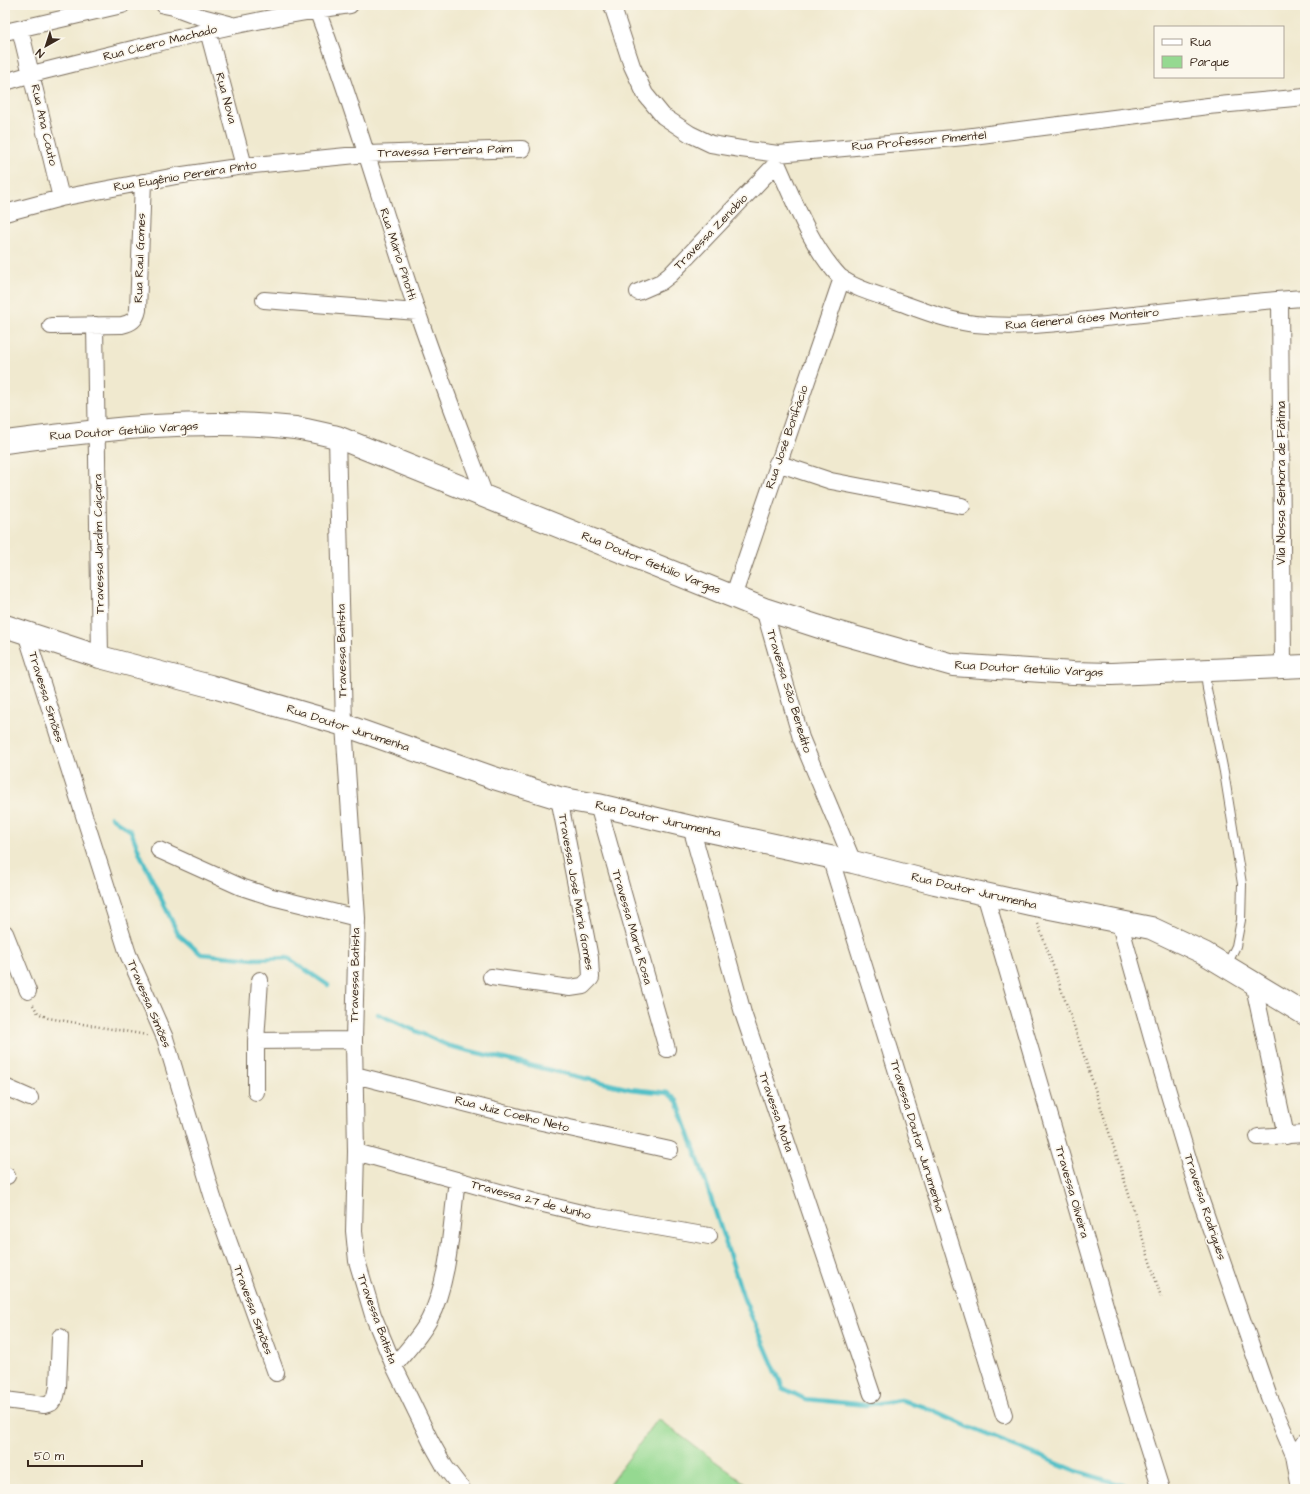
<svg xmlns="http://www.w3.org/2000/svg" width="1310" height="1494" font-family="'Architects Daughter',sans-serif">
  <rect width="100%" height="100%" fill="#fbf7ec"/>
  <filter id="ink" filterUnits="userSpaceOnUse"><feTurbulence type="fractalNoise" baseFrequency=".025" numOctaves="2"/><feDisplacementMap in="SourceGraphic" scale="8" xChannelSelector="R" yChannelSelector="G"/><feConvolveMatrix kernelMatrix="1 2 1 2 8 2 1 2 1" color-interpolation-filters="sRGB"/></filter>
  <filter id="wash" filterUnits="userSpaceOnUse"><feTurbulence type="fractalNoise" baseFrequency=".012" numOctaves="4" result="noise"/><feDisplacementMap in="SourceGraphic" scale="16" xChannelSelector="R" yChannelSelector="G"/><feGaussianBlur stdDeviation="0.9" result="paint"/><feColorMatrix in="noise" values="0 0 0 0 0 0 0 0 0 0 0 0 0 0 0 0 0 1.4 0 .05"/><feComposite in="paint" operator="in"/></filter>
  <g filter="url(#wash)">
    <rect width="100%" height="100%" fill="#f0e9cf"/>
    <path fill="#95d991" stroke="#688258" d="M 658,1419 L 753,1489 L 612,1489 L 608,1486 Z"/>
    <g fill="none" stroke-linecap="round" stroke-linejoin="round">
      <path stroke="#52c0c7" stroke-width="4.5" d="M 111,817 L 131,831 L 140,854 L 178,934 L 201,954 L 254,959 L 288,958 L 328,985
        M 378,1014 L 449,1046 L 630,1089 L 668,1093 L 677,1101 L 701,1168 L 744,1299 L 783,1388 L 805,1399 L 866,1405 L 901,1400 L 925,1407 L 975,1430 L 1076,1471 L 1135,1489"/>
    </g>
  </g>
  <g filter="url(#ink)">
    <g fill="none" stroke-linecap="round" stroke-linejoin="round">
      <g stroke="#7a6d5c" stroke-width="10">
        <path id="service" d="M 1205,671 L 1207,689 L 1224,772 L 1242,884 L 1241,920 L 1236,946 L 1227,965"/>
      </g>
      <g stroke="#7a6d5c" stroke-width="18">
        <path id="minor" d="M 164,5 L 174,7 L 198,16 L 229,24
          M 612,5 L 632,66 L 645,94 L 663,116 L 690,134 L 711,144 L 741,149 L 778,154 L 965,137 L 1208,106 L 1305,97
          M 317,10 C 355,109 383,211 417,311 C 438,373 462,434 485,496
          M 20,29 L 61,198
          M 208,31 L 244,166
          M 5,32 L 122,5
          M 5,82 L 32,74 C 137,48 242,20 350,5
          M 778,154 L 777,163 C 794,201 811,247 840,277 C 852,288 878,295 893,300 C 919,309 947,321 975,324 C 1021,329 1068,322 1114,317 C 1178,310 1241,302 1305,298
          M 5,213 L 61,198 L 176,176 L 244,166 L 367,154 L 522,149
          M 638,292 L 661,282 L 670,275 L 777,163
          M 264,300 L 417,312
          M 1280,300 L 1283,666
          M 95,325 L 100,657
          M 51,326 L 122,325 C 131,323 136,320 138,310 L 143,182
          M 337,437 L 344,725 L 357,918 L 354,1040 L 356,1152 L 354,1231 L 357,1261 L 373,1315 L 394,1366 L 431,1442 L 445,1467 L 462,1489
          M 777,463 L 831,481 L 962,506
          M 733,597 L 842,278
          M 764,609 L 801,738 L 853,862
          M 26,633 L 128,954 L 165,1038 L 213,1198 L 276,1373
          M 598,805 L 667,1049
          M 691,827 L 743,1013 L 872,1394
          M 159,850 L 241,887 L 272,897 L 357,918
          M 830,857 L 1004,1415
          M 985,894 L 1133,1401 L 1161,1489
          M 1119,921 L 1152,1038 L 1199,1195 L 1269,1397 L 1294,1455 L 1300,1489
          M 5,933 L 28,991
          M 491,977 L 570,988 L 583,986 L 591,978 L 590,958 L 559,798
          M 1253,982 L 1286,1136
          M 256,1041 L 354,1040
          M 355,1075 L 519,1117 L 670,1150
          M 5,1087 L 30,1098
          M 256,1092 L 256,1041 L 260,980
          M 1258,1137 L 1305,1134
          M 356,1152 L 535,1202 L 594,1216 L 709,1236
          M 5,1175 L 7,1176
          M 394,1366 C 406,1351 420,1337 429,1320 C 450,1280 451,1225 457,1180
          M 5,1400 L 44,1405 L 51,1403 L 56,1396 L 58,1387 L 60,1337
          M 1294,1455 L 1305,1442"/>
      </g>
      <g stroke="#7a6d5c" stroke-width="24">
        <path id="secondary" d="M 5,626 L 100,657 L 210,686 L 344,725 L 494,778 L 559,798 L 598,805 L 691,827 L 853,862 L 935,883 L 1030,904 L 1151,928 L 1204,953 L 1305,1014"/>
      </g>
      <g stroke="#7a6d5c" stroke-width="24">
        <path id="primary" d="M 5,442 C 101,430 199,417 295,428 C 309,430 323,434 337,437 L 764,609 L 829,630 L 953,665 L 1073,673 L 1111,674 L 1305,666"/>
      </g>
      <path stroke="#7a6d5c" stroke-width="2.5" stroke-dasharray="1 3" stroke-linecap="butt" d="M 1038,924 C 1083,1047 1122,1172 1161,1297
        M 33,1005 L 38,1013 L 48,1018 L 147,1035"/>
      <use href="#service" stroke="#fff" stroke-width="8"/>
      <use href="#minor" stroke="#fff" stroke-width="16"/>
      <use href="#secondary" stroke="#fff" stroke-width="22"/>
      <use href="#primary" stroke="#fff" stroke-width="22"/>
    </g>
  </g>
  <g text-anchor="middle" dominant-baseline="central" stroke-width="3.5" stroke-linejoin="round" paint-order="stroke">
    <g font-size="12" fill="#3b2a1e" stroke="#fbf7ec">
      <text transform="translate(160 43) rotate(-14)">Rua Cícero Machado</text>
      <text transform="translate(226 98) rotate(75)">Rua Nova</text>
      <text transform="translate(44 125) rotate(77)">Rua Ana Couto</text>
      <text transform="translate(919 141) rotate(-5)">Rua Professor Pimentel</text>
      <text transform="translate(445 151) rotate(-2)">Travessa Ferreira Paim</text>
      <text transform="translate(185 176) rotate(-9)">Rua Eugênio Pereira Pinto</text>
      <text transform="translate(711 232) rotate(-46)">Travessa Zenobio</text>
      <text transform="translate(398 254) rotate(72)">Rua Mário Pinotti</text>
      <text transform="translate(140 258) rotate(-88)">Rua Raul Gomes</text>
      <text transform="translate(1082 319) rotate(-5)">Rua General Góes Monteiro</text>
      <text transform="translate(124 431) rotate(-4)">Rua Doutor Getúlio Vargas</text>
      <text transform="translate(787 437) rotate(-71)">Rua José Bonifácio</text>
      <text transform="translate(1281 483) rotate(-90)">Vila Nossa Senhora de Fátima</text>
      <text transform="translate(99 544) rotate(-91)">Travessa Jardim Caiçara</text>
      <text transform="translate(651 563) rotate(22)">Rua Doutor Getúlio Vargas</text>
      <text transform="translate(342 651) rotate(-91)">Travessa Batista</text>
      <text transform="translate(1029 669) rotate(3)">Rua Doutor Getúlio Vargas</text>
      <text transform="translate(789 691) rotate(73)">Travessa São Benedito</text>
      <text transform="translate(46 697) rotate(73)">Travessa Simões</text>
      <text transform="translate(348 728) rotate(18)">Rua Doutor Jurumenha</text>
      <text transform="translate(658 819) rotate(13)">Rua Doutor Jurumenha</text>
      <text transform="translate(974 891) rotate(13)">Rua Doutor Jurumenha</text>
      <text transform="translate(576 892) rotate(80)">Travessa José Maria Gomes</text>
      <text transform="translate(632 927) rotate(74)">Travessa Maria Rosa</text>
      <text transform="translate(355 975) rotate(-89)">Travessa Batista</text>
      <text transform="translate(149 1004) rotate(67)">Travessa Simões</text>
      <text transform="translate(776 1112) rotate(71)">Travessa Mota</text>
      <text transform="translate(512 1114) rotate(14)">Rua Juiz Coelho Neto</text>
      <text transform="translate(917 1136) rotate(73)">Travessa Doutor Jurumenha</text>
      <text transform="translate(1072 1192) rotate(74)">Travessa Oliveira</text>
      <text transform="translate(531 1200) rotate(15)">Travessa 27 de Junho</text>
      <text transform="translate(1205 1207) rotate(72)">Travessa Rodrigues</text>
      <text transform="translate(253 1310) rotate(70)">Travessa Simões</text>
      <text transform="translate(377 1319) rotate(70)">Travessa Batista</text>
    </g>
  </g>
  <rect width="1310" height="1494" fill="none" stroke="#fbf7ec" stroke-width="20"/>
  <rect x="1154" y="26" width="130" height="52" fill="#fbf7ec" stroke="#aea59a"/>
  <rect x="1162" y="39" width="20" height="6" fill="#ffffff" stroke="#aea59a"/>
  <text x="1190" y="46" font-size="12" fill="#3b2a1e">Rua</text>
  <rect x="1162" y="56" width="20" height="12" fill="#95d991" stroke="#aea59a"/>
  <text x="1190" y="66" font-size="12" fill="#3b2a1e">Parque</text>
  <g transform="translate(46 46) rotate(219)" stroke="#fbf7ec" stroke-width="3" paint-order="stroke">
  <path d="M0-3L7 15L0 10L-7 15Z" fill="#3b2a1e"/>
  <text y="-6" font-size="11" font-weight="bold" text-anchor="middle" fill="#3b2a1e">N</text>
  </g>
  <path d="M28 1460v6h114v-6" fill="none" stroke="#3b2a1e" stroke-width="2"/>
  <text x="34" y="1460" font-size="12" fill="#3b2a1e" stroke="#fbf7ec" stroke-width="3" paint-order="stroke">50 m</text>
</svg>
